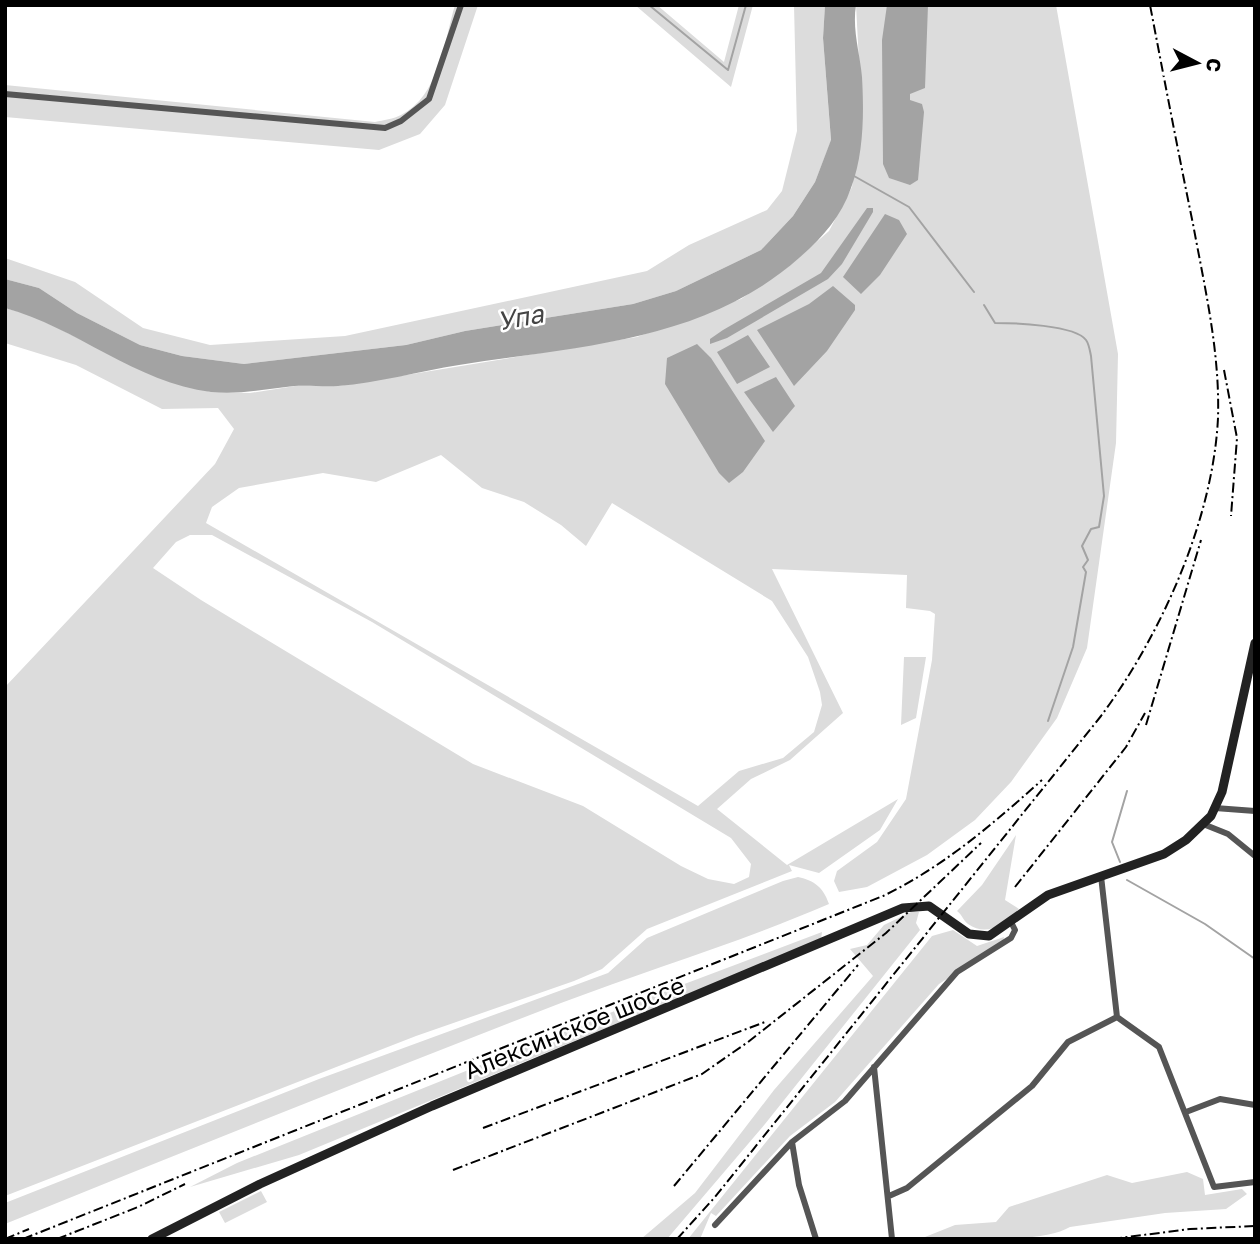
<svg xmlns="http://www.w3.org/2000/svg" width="1260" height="1244" font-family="'Golos Text',sans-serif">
  <rect width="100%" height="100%" fill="#fff"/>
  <path fill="#dcdcdc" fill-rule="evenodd" d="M 455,5 L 478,5 L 445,105 L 420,134 L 379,150 L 5,117 L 5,85 L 375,122 C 383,120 394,119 401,115 C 439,96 444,42 455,5 Z
    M 635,5 L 657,5 L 724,62 L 739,5 L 753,5 L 731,87 Z
    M 794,5 L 825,5 L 823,38 L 831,141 L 815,182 L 793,216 L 761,250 L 676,291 L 633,304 L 465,331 L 406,345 L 244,364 L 182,356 L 140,345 L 77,313 L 39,288 L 5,279 L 5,258 L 75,282 L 143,328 L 210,345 L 345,336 L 647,271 L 689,245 L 767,210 L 782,191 L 797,131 Z
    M 856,5 L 1056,5 L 1118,354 L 1116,443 L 1087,648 L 1057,718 L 1011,782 L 975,820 L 927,855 L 867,887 L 839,892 L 834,881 L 837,871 L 877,842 L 906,799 L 932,660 L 935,614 L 930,611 L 906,608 L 907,575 L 772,569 L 843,713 L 790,760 L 751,779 L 717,809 L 787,865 L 898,799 L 880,830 L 819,873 L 789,865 L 792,871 L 647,929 L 602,969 L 574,981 L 416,1036 L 5,1196 L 5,687 L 215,464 L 234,429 L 218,408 L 162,409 L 76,365 L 5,343 L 5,308 L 31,315 L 122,360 L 210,392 L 250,393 L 295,386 L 339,386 L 637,337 L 741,299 L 788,267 L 829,231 L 852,187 L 862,119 ZM 441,455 L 482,488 L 524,502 L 561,525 L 586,546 L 612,503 L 772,601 L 808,657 L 820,692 L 822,705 L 814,732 L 783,758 L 739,771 L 698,806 L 206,523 L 212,507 L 239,488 L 323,473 L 376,482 ZM 190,535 L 212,535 L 372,622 L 731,838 L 751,864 L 749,877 L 734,884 L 708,879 L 681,866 L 583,806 L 473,764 L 201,600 L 153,568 L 176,542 Z
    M 904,657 L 926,657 L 916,718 L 901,725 Z
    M 1016,835 L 1005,900 L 1019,909 C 1004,923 988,938 968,924 C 963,920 963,916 957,911 L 982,885 Z
    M 798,877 C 815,881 823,887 829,904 C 741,942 650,969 561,1003 C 375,1075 190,1149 5,1224 L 5,1203 L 319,1079 L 608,973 L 647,938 L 783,881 Z
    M 911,912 L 919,912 L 916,923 L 920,930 L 765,1124 L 667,1239 L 641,1239 L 695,1193 L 774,1090 L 873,976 L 850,949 L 867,945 L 884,925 Z
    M 953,930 L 977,946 L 1004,937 L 1003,942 L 939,984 L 835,1102 L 790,1136 L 716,1216 L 711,1213 L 700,1239 L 688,1239 L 932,936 Z
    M 822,932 L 821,939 L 299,1155 L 190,1187 L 237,1163 L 642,1000 Z
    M 1187,1172 L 1203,1179 L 1205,1195 L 1242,1189 L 1247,1194 L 1226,1209 L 1165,1213 L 1070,1227 C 1042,1244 956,1239 920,1239 L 955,1225 L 996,1222 L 1009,1207 L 1107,1175 L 1132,1183 Z
    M 261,1191 L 267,1202 L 225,1223 L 219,1212 Z"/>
  <path fill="#a3a3a3" d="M 825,5 L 856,5 C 852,30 860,53 862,77 C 864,112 864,154 851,188 C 841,217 822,238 799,258 C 704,342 578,346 459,365 C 419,371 379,383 338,386 C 324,387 309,385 294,386 C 266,389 239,395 211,392 C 136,383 76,327 5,308 L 5,279 L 39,288 L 77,313 L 140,345 L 182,356 L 244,364 L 406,345 L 465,331 L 633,304 L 676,291 L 761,250 L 793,216 L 815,182 L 831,140 L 823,38 Z
    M 887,5 L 928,5 L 925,88 L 910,94 L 910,100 L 922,104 L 924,112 L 918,180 L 910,185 L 889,178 L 883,164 L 882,40 Z
    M 867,208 L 873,208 L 873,212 L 842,264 L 828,279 L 727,338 L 710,344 L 710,339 L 723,330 L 821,273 Z
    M 885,214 L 899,220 L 907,234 L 880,275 L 861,294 L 843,277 Z
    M 833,286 L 855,305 L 855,310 L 827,351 L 794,386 L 757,330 L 809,304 Z
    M 748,335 L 770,367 L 737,384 L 717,352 Z
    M 697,344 L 711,358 L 765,441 L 743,472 L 729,483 L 719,473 L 665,384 L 667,358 Z
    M 776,377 L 795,406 L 773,432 L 744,392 Z"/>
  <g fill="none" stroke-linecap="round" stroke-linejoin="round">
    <path stroke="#a3a3a3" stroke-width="2" d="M 649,5 L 728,70 L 746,5
      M 854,176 L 909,207 L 974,292
      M 984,305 L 995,323 C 1014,323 1075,325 1086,340 C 1089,344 1090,351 1091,356 L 1104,496 L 1099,527 L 1091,529 L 1082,546 L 1088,560 L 1083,567 L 1086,572 L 1073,647 L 1048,721
      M 1120,862 L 1112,842 L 1127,791
      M 1127,880 L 1205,924 L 1255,959"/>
    <path stroke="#555" stroke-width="6" d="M 5,94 L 385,128 L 401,121 L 429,99 L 461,5
      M 1215,808 L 1255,811
      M 1203,824 L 1228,834 L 1255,856
      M 1101,876 L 1117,1017 L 1159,1047 L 1214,1187 L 1255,1182
      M 874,1067 L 892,1239
      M 1186,1112 L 1220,1099 L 1255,1105
      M 792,1142 L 799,1185 L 816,1239
      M 889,1196 L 907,1188 L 1032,1086 L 1068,1042 L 1117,1017
      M 715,1225 L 792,1142 L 845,1101 L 957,972 L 1011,938 L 1015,930 L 1011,922"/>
    <path stroke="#222" stroke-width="9" d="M 152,1239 L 260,1184 L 432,1106 L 903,908 L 929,906 L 969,934 L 989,936 L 1048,895 L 1164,854 L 1186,840 L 1211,816 L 1222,792 L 1255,643"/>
    <path stroke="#000" stroke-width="2" stroke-dasharray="10 3.5 2 3.5" stroke-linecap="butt" d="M 1224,370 L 1237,438 L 1231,516
      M 1146,725 L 1201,540
      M 1015,887 L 1126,747 L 1145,713
      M 483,1128 L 765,1022
      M 453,1170 L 702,1074 L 748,1042 L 886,933 L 981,843
      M 674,1186 L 858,965
      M 5,1239 L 29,1229
      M 23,1239 L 883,896 C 943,867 993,824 1042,780
      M 57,1239 L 138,1207 L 185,1184
      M 677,1239 L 715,1197 L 1101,716 C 1161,635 1213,520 1218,418 C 1220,352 1205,289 1193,224 C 1178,151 1164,78 1150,5
      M 1112,1239 L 1190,1229 L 1255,1226"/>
  </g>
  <g text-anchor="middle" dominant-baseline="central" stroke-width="5" stroke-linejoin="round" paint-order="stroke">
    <g font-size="24" fill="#000" stroke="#fff">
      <text transform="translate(574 1027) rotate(-22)">Алексинское шоссе</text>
    </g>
    <g font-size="26" font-style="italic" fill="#444" stroke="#fff">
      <text transform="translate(520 317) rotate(-10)">Упа</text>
    </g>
  </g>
  <rect width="1260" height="1244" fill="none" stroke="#000000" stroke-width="14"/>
  <g transform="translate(1197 63) rotate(97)" stroke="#ffffff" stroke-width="5" paint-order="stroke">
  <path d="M0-5L12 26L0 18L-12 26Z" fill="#000000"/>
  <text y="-10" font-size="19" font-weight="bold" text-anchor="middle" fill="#000000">С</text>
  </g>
</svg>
